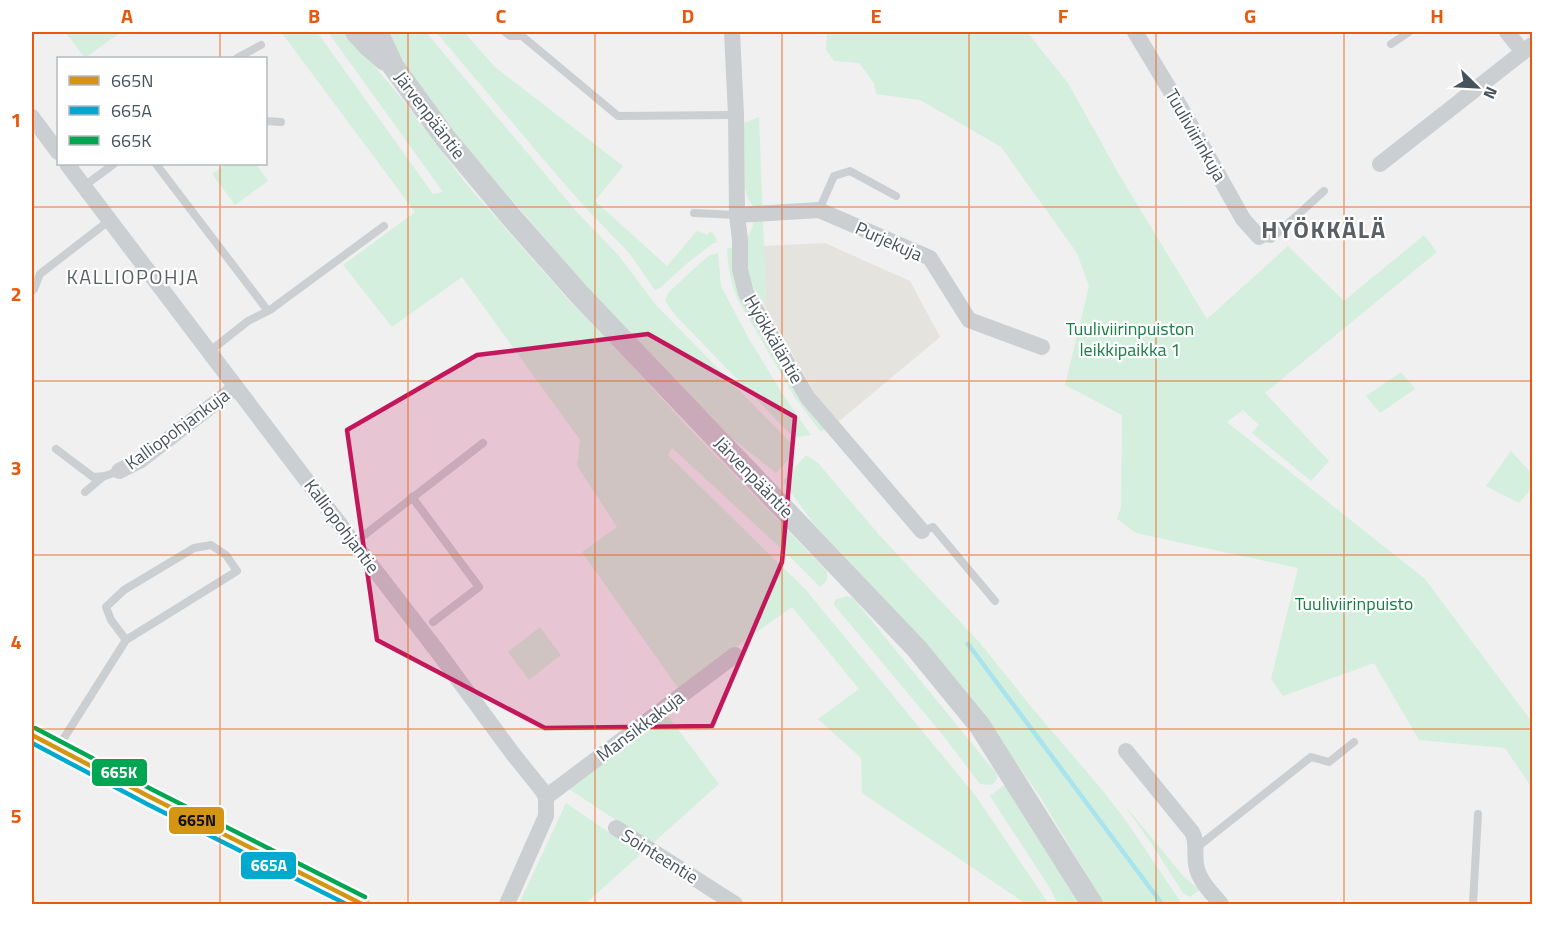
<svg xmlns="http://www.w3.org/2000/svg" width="1564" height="936" font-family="'Titillium Web',sans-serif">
  <rect width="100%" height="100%" fill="#f0f0f0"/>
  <path fill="#e5e3de" d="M 825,243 L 910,281 L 940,337 L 838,422 L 819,400 L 763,303 L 766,299 L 763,246 Z"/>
  <path fill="#d4efdd" d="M 65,32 L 121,32 L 85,58 Z
    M 281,32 L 317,32 L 433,194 L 443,192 L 328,32 L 346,32 L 402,99 L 468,186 L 565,296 L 626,359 L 685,424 L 827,571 L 827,580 L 820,587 L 786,553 L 672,448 L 668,455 L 806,590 L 975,795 L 1049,904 L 1026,904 L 862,793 L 861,758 L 818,719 L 859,689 L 792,607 L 678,688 L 582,552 L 617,527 L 577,466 L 580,440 L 462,277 L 392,327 L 343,265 L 415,212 Z
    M 385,32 L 426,32 L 576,211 L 619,256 L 656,305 L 790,442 L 793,447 L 793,455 L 776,473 L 734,440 L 701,409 L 592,293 L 469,150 L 423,91 Z
    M 436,32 L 464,32 L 495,67 L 623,166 L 595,201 L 667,266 L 697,231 L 708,235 L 709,231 C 714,233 716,237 717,242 L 712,244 L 685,265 L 660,288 L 655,290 L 629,253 L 584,206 L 555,173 Z
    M 827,32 L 1027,32 L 1068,83 L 1121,178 L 1207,319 L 1288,246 L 1344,301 L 1424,235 L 1437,252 L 1265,393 L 1329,461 L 1311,481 L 1252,433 L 1259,425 L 1243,410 L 1227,422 L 1425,579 L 1532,722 L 1532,788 L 1505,748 L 1419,740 L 1374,663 L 1283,696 L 1271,679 L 1298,568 L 1136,533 L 1117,519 L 1121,507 L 1122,415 L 1065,385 L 1089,286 L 1077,253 L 1001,147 L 920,100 L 876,94 L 874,83 L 859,63 L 834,61 L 826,50 Z
    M 759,117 L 766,299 L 763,303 L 753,287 L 747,264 L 748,236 L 753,226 L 752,205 L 748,198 L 745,188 L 744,123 Z
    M 226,164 L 256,164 L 268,181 L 235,205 L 212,174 Z
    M 732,247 L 734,276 L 824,429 L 823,431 L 820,431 L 795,398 L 738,300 C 731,283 728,268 727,249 Z
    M 718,253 L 721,286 L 749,339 L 782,393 L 811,435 L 799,437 L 790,434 L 676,316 L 665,301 L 668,293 L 699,264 L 710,255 Z
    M 1401,372 L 1415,389 L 1380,413 L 1366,396 Z
    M 1511,451 L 1532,474 L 1532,488 L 1519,503 L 1486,486 Z
    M 806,455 L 818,463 L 881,537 L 980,643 L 1033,709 L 1104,792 L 1129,825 L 1182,904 L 1104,904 L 1041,798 L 981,713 L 907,624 L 813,523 L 783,481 Z
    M 846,596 L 853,598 L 996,773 L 997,778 L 995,783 L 990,785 L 980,784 L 942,734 L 834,605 L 835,600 Z
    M 540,627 L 561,655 L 529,680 L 508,652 Z
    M 665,712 L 719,784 L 652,844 L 569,789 Z
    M 1004,785 L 1020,808 L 1080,904 L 1058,904 L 1051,890 L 990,796 Z
    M 1122,802 L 1184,877 L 1200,890 L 1190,897 L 1183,893 L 1151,843 Z
    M 566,803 L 613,835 L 643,852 L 585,904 L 519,904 Z"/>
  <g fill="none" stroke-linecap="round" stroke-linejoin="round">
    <path stroke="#a9e3ed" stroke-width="4.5" d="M 968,644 L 1162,904"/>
    <path stroke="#cbcfd1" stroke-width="8" d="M 505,32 L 510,36 L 522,36 L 618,116 L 736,115
      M 1391,44 L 1409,32
      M 237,58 L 261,45
      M 266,121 L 281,122
      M 156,164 L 268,311
      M 84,186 L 114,164
      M 819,210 L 834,176 L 850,171 L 896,196
      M 694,213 L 737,215
      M 1259,237 L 1271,239 L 1324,191
      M 32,291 L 34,289 L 40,274 L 110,220
      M 210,351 L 248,321 L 270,310 L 384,226
      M 56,449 L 93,477 L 105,476 L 119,471
      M 85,492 L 104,476
      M 412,497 L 479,587 L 433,622
      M 922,531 L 933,527 L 995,601
      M 354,543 L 483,443
      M 57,749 L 126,640 L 111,620 L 106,607 L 124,590 L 194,548 L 211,545 L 226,555 L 237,571 L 126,640
      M 1196,848 L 1311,757 L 1329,762 L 1354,742
      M 1473,904 L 1478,814"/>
    <path stroke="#cbcfd1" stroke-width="16" d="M 732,32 L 736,115 L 737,215 L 740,240 L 740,269 L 746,293 L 808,398 L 922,531
      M 1135,32 L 1182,110 L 1243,219 L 1259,237
      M 1507,32 L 1523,52
      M 32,117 L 58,152
      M 67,164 L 354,543 L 438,652 L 513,754 L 542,790 L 546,797 L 546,816 L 507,904
      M 1380,164 L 1532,45
      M 737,215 L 819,210 L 930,258 L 969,320 L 1042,347
      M 119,471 L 141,460 L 236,387
      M 32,735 L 150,797 L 362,904
      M 1126,751 L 1192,832 C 1198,843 1194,852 1196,864 C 1198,880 1211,892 1221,904
      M 546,797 L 735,655
      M 616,828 L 735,904"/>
    <path stroke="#cccfd1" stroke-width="22" d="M 356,32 L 369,46 L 385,60
      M 377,32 L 393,66 L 446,139 L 512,218 L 579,294 L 917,649 L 980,726 L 1092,904"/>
    <g stroke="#fff" stroke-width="9">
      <path id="bus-1" d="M 32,735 L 150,797 L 362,904"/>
    </g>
    <g stroke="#fff" stroke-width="9">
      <path id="bus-2" d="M 32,743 L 147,804 L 346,904"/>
    </g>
    <g stroke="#fff" stroke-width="9">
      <path id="bus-3" d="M 35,728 L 153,790 L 365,897"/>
    </g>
    <use href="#bus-1" stroke="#d49512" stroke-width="4.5"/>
    <use href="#bus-2" stroke="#00a9ce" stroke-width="4.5"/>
    <use href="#bus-3" stroke="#00a651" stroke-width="4.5"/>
  </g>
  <path fill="#c2185b" fill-opacity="0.2" stroke="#c2185b" stroke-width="4.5" stroke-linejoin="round" d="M 648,334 L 795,417 L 782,562 L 712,726 L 545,728 L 377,640 L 347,430 L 477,355 Z"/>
  <path fill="none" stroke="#e8590c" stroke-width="1.5" stroke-opacity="0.55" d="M 220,32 L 220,58M 408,32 L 408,904M 595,32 L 595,904M 782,32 L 782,904M 969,32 L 969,904M 1156,32 L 1156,904M 1344,32 L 1344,904M 220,164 L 220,904M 32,207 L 1532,207M 32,381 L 1532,381M 32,555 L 1532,555M 32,729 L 1532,729"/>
  <g text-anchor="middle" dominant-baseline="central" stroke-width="4.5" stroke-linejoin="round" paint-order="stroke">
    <g font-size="18" fill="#47535c" stroke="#fff">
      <text transform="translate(430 115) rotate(53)">Järvenpääntie</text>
      <text transform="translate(1196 135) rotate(60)">Tuuliviirinkuja</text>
      <text transform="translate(889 241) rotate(24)">Purjekuja</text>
      <text transform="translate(774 339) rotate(60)">Hyökkäläntie</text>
      <text transform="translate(177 429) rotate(-36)">Kalliopohjankuja</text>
      <text transform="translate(754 477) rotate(46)">Järvenpääntie</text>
      <text transform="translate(342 526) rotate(53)">Kalliopohjantie</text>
      <text transform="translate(640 726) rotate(-37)">Mansikkakuja</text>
      <text transform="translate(660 856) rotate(32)">Sointeentie</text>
    </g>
    <g font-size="18" fill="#177e45" stroke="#fff">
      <text x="1130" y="328">Tuuliviirinpuiston<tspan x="1130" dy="21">leikkipaikka 1</tspan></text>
      <text x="1354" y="603">Tuuliviirinpuisto</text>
    </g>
    <g font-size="20" letter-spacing="1.5" fill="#5b6064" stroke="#fff">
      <text x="133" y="276">KALLIOPOHJA</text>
    </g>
    <g font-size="24" font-weight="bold" letter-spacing="1.5" fill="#5b6064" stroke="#fff">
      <text x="1324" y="229">HYÖKKÄLÄ</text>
    </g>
  </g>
  <g stroke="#fff" stroke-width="2">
    <rect x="91" y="758" width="57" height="29" rx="6" fill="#00a651"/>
    <rect x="168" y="806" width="57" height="29" rx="6" fill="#d49512"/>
    <rect x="240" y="851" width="57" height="29" rx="6" fill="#00a9ce"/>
  </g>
  <g font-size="16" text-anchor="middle" font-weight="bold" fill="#fff">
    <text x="119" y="778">665K</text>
    <text x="269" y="871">665A</text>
  </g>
  <g font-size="16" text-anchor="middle" font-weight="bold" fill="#111">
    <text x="197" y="826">665N</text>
  </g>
  <rect width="1564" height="936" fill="none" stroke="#ffffff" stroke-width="66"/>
  <rect x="57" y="57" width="210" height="108" fill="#ffffff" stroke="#b5babe" stroke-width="1.5"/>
  <rect x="69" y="76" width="30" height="9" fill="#d49512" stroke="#b5babe" stroke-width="1.5"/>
  <text x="111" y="87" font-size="18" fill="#47535c">665N</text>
  <rect x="69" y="106" width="30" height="9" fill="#00a9ce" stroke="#b5babe" stroke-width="1.5"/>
  <text x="111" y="117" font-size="18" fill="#47535c">665A</text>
  <rect x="69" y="136" width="30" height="9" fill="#00a651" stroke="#b5babe" stroke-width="1.5"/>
  <text x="111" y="147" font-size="18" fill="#47535c">665K</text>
  <g transform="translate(1477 87) rotate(114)" stroke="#ffffff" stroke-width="4.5" paint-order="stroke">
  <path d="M0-4.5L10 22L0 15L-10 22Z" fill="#47535c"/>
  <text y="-9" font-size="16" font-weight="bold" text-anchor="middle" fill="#47535c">N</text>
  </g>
  <rect x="33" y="33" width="1498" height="870" fill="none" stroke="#e8590c" stroke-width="2"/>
  <g font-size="20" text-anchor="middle" font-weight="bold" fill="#e8590c">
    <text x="127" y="23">A</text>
    <text x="314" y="23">B</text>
    <text x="501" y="23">C</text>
    <text x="688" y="23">D</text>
    <text x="876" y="23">E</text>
    <text x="1063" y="23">F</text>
    <text x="1250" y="23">G</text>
    <text x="1437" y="23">H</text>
    <text x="16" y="127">1</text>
    <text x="16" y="301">2</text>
    <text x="16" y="475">3</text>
    <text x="16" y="649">4</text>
    <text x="16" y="823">5</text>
  </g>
</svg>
